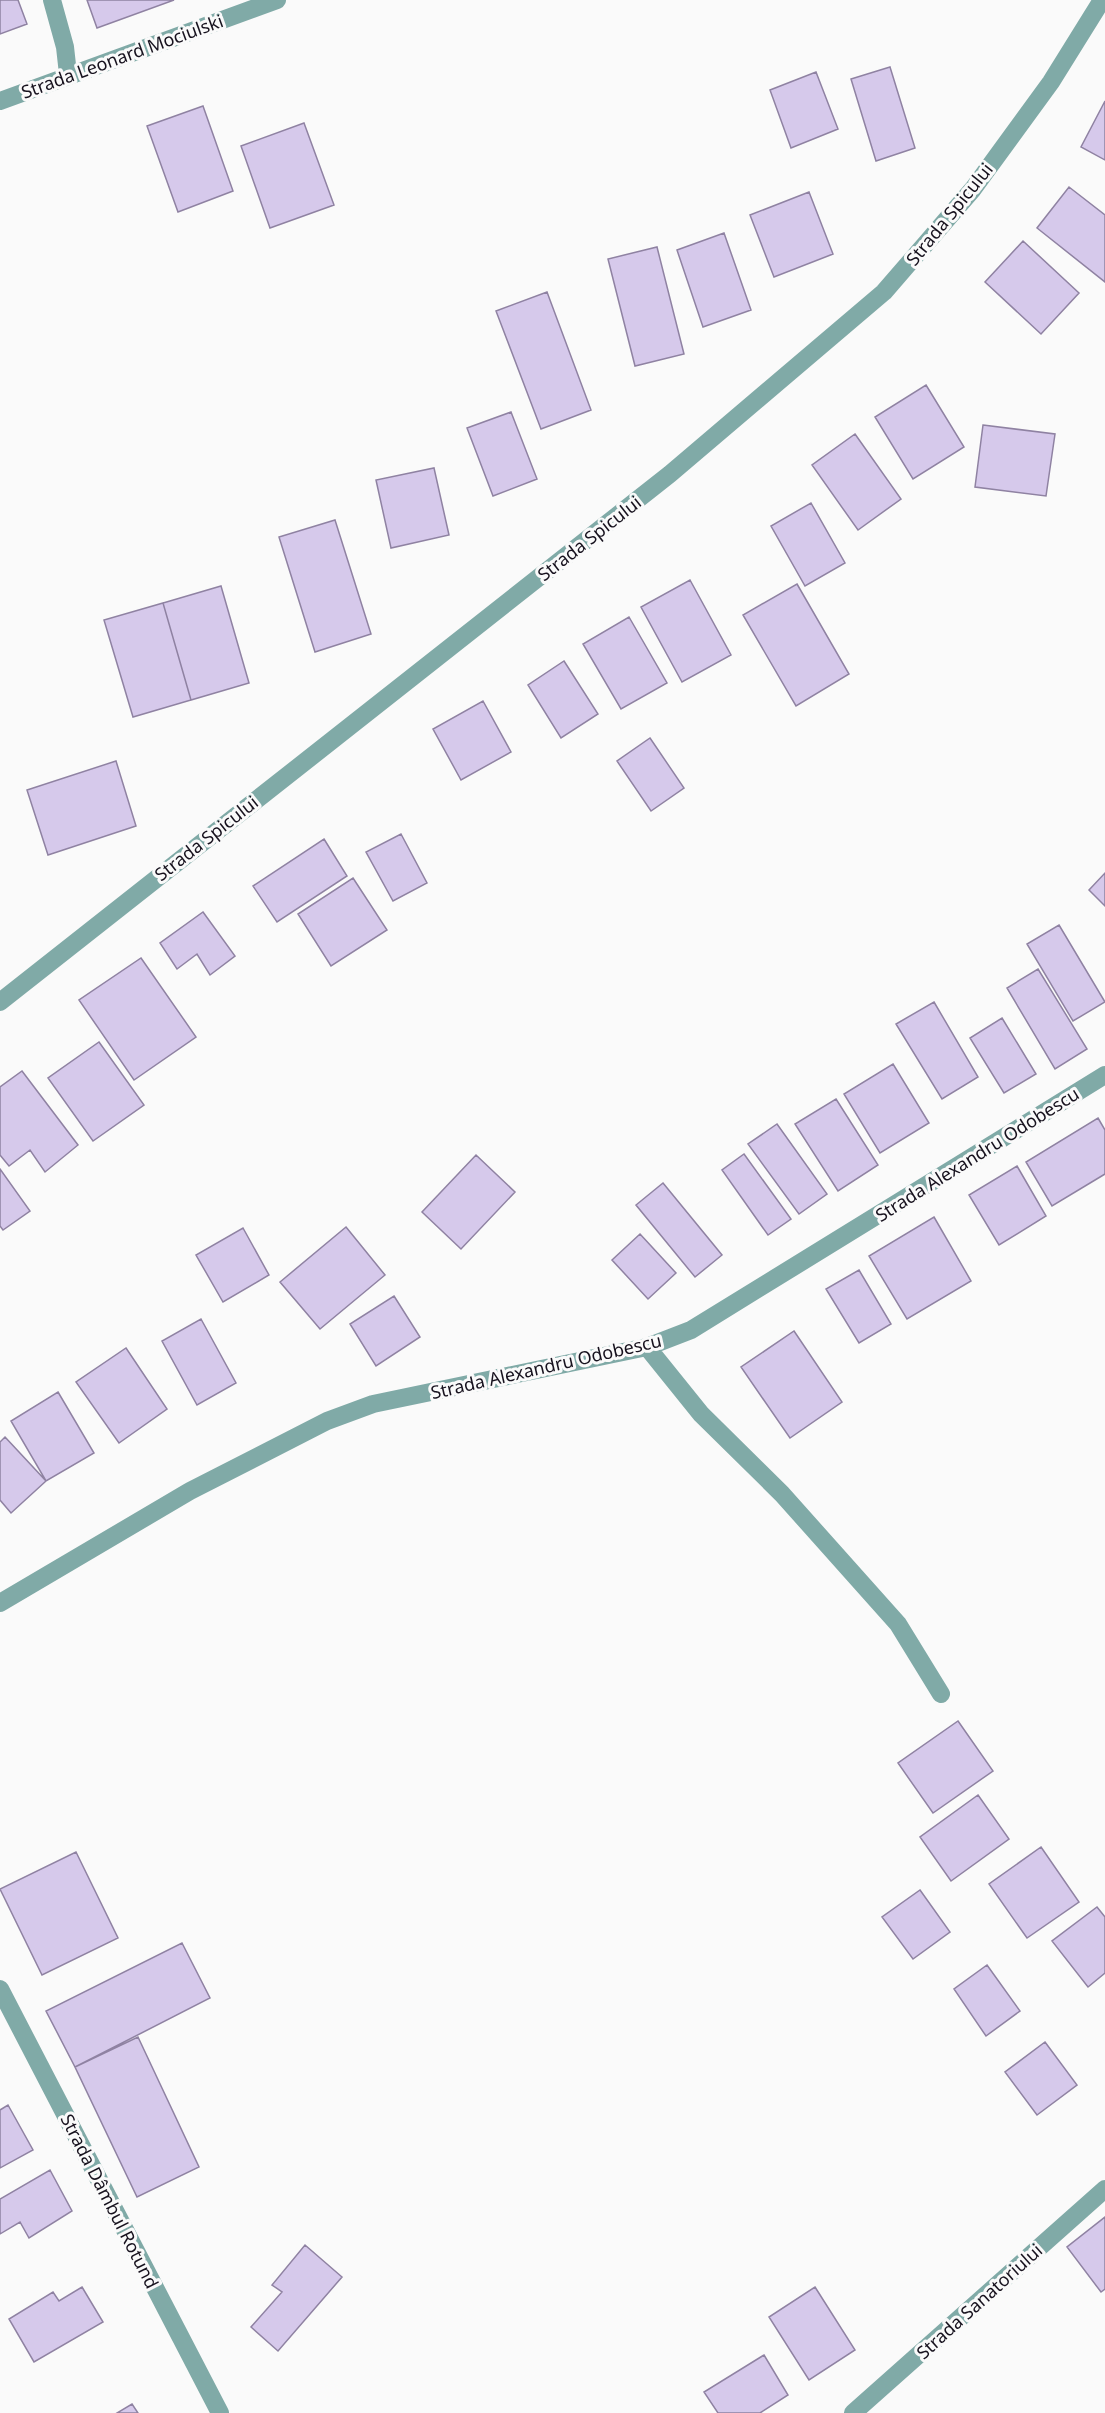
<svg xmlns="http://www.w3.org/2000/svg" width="1105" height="2413" font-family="'Noto Sans',sans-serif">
  <rect width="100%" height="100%" fill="#fafafa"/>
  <path fill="#d6c9eb" stroke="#8f82a2" stroke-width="1.5" d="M 0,0 L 18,0 L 27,24 L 0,34 Z
    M 87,0 L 174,0 L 97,28 Z
    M 890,67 L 915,148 L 876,161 L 851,79 Z
    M 816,72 L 838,129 L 791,148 L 770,90 Z
    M 1105,101 L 1105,160 L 1081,147 Z
    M 203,106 L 233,191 L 178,212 L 147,126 Z
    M 304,123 L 334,205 L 270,228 L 241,146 Z
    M 1069,187 L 1105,215 L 1105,282 L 1037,228 Z
    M 809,192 L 833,254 L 774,277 L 750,215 Z
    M 724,233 L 751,310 L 703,327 L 677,250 Z
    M 1023,241 L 1079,293 L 1041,334 L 985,282 Z
    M 657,247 L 684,354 L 635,366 L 608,259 Z
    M 547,292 L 591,410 L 541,429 L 496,311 Z
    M 926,385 L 964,447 L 913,479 L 875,417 Z
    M 511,412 L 537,479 L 493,496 L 467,428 Z
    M 983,425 L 1055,434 L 1046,496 L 975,487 Z
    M 855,434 L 901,499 L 858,530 L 812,465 Z
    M 434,468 L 449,535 L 391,548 L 376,480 Z
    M 811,503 L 845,563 L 805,586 L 771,526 Z
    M 335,520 L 371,634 L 315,652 L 279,537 Z
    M 690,580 L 731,655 L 682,682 L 641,607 Z
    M 797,584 L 849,674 L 796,706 L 743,615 Z
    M 221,586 L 249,683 L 191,700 L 163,603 Z
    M 163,603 L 191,700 L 133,717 L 104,620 Z
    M 629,617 L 667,683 L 621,709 L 583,644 Z
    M 564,661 L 598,714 L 561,738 L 528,685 Z
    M 483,701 L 511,752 L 461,780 L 433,729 Z
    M 650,738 L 684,788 L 651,811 L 617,761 Z
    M 116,761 L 136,826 L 48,855 L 27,790 Z
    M 401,834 L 427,883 L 393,901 L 366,852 Z
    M 324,839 L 347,876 L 277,922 L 253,886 Z
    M 1105,873 L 1105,906 L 1089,890 Z
    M 353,878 L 387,930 L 331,966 L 298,914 Z
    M 203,912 L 235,956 L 210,975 L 197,954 L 177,969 L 160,943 Z
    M 1059,925 L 1105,1002 L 1073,1021 L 1027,944 Z
    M 141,958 L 196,1037 L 134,1080 L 79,1000 Z
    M 1038,969 L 1087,1049 L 1055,1069 L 1007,988 Z
    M 934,1002 L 978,1077 L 942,1099 L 896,1024 Z
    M 1002,1018 L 1036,1074 L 1004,1093 L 970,1038 Z
    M 99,1042 L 144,1105 L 93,1141 L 48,1078 Z
    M 893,1064 L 929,1123 L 880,1153 L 844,1094 Z
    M 22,1071 L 78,1145 L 45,1172 L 30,1150 L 9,1166 L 0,1155 L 0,1087 Z
    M 836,1099 L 878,1165 L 838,1191 L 795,1124 Z
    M 1098,1118 L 1105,1130 L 1105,1174 L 1052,1206 L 1026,1162 Z
    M 777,1124 L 827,1194 L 799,1214 L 748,1144 Z
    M 744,1154 L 791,1219 L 768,1235 L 722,1170 Z
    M 476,1155 L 515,1192 L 461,1249 L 422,1212 Z
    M 1017,1166 L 1046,1216 L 999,1245 L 969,1195 Z
    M 0,1169 L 30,1211 L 3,1230 L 0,1226 Z
    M 663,1183 L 722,1255 L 695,1277 L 636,1205 Z
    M 934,1217 L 971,1281 L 907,1319 L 869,1256 Z
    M 346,1227 L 385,1275 L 320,1329 L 280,1282 Z
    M 243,1228 L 269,1275 L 223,1302 L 196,1255 Z
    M 640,1234 L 676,1273 L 648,1299 L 612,1260 Z
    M 859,1270 L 891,1324 L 859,1343 L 826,1289 Z
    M 394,1296 L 420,1337 L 376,1366 L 350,1324 Z
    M 201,1319 L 236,1383 L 197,1405 L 162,1341 Z
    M 794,1331 L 842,1402 L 790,1438 L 741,1367 Z
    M 126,1348 L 167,1409 L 119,1443 L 76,1382 Z
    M 58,1392 L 94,1453 L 46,1481 L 11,1421 Z
    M 5,1437 L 46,1481 L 11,1513 L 0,1500 L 0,1442 Z
    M 958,1721 L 993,1771 L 933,1813 L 898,1763 Z
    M 978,1795 L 1009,1839 L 951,1881 L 920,1837 Z
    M 1041,1847 L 1079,1902 L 1027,1938 L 989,1884 Z
    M 76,1852 L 118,1938 L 42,1975 L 0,1889 Z
    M 920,1890 L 950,1932 L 913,1959 L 882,1917 Z
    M 1097,1907 L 1105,1917 L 1105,1973 L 1088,1987 L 1052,1941 Z
    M 182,1943 L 210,1998 L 75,2067 L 46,2011 Z
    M 987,1965 L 1020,2011 L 986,2036 L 954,1989 Z
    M 138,2037 L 199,2167 L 137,2197 L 75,2067 Z
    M 1045,2042 L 1077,2085 L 1037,2115 L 1005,2072 Z
    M 8,2105 L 33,2150 L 0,2168 L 0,2110 Z
    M 50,2170 L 72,2211 L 29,2238 L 20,2222 L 0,2234 L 0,2199 Z
    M 1105,2217 L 1105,2289 L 1101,2292 L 1067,2247 Z
    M 305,2245 L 342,2277 L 278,2351 L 251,2327 L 282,2292 L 272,2285 Z
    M 82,2287 L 103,2322 L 34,2362 L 9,2319 L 53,2292 L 59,2301 Z
    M 815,2287 L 855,2350 L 809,2380 L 769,2317 Z
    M 764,2355 L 788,2395 L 760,2413 L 718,2413 L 704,2392 Z
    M 132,2404 L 138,2413 L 117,2413 Z"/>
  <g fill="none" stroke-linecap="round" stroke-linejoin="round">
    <path stroke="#80aaa7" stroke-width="18" d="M 52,0 L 65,47 L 68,74
      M 0,101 L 277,0
      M 0,1002 L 670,474 L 884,292 L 973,189 L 1051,82 L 1102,0
      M 647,1347 L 701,1414 L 782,1494 L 898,1624 L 941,1694
      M 0,1603 L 190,1491 L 327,1421 L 373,1404 L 647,1347 L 691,1330 L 1105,1075
      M 0,1989 L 220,2413
      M 853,2413 L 1105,2189"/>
  </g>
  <g text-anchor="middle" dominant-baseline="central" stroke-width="6" stroke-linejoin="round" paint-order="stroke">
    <g font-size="18" fill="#17121e" stroke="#fafafa">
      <text transform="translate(122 56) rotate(-20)">Strada Leonard Mociulski</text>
      <text transform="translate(949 214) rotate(-51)">Strada Spicului</text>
      <text transform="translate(589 538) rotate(-38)">Strada Spicului</text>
      <text transform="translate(206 838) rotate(-38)">Strada Spicului</text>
      <text transform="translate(977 1154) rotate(-32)">Strada Alexandru Odobescu</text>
      <text transform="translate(546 1366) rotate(-13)">Strada Alexandru Odobescu</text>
      <text transform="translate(110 2201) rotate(63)">Strada Dâmbul Rotund</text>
      <text transform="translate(979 2301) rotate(-42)">Strada Sanatoriului</text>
    </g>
  </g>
</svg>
